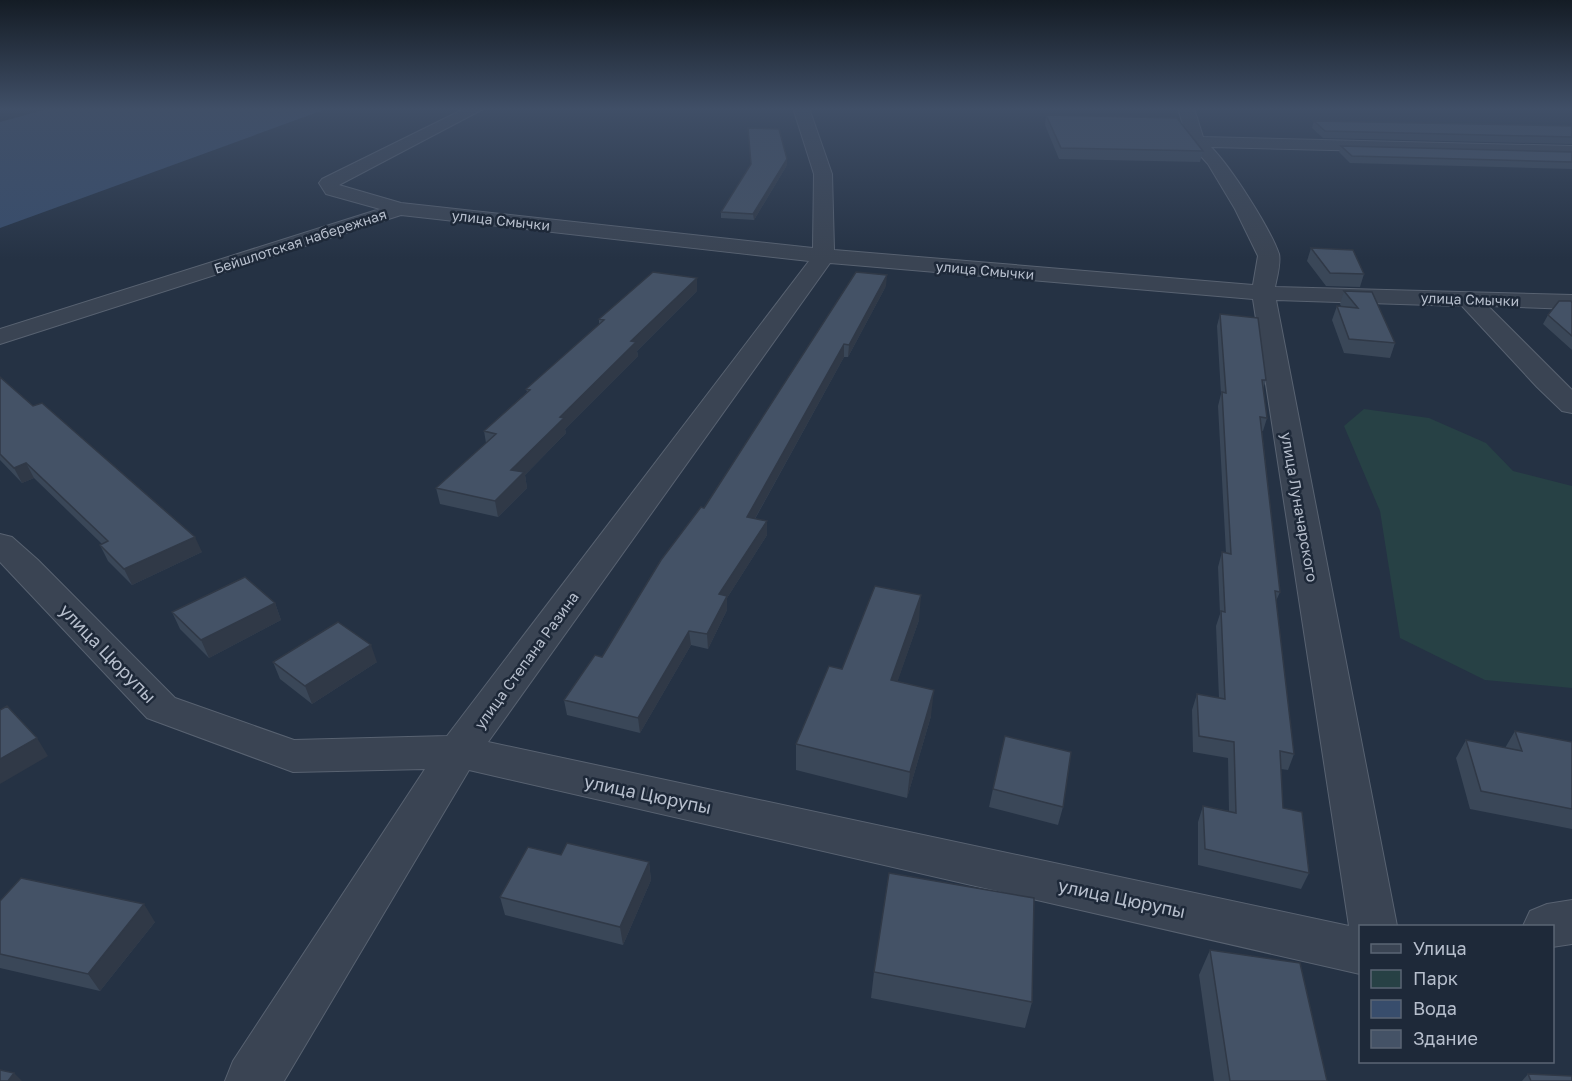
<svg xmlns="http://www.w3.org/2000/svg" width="1572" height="1081" font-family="'Golos Text',sans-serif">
  <rect width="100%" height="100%" fill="#253244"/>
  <path fill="#274145" d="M 1364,409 L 1429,418 L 1486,443 L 1513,471 L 1572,486 L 1572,688 L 1485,680 L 1400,638 L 1380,511 L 1344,426 Z"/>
  <path fill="#384d6c" d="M 51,108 L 329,108 L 0,228 L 0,122 Z"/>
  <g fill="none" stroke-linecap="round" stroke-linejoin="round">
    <g stroke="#586271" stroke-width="2">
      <path id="minor" d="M 466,108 L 485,108 L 339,185 L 401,203 L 813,248 L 814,174 L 793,108 L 809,108 L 832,174 L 834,250 L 1253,285 L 1258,256 L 1235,209 L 1208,164 L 1188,142 L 1178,108 L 1194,108 L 1203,137 L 1572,146 L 1572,156 L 1211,147 C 1231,167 1270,228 1279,254 C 1281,263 1277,277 1275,287 L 1572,295 L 1572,309 L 1488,306 L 1572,390 L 1572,413 L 1562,411 L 1537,387 L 1462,306 L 1276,300 L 1397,926 L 1360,926 L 1360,974 L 469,770 L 284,1081 L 225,1081 L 233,1061 L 425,769 L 293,772 L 147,718 L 0,562 L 0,534 L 12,537 L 38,560 L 175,698 L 294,740 L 447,736 L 809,261 L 401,215 L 0,344 L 0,329 L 380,209 L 326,194 L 319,183 L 322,179 ZM 830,263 L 1253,299 L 1349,926 L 488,742 Z
        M 1572,900 L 1572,944 L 1552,947 L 1552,926 L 1523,926 L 1530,911 L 1547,904 Z"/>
    </g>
    <use href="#minor" fill="#3a4453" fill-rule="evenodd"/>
  </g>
  <path fill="#3a4758" d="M 1046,115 L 1203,151 L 1200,162 L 1059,159 L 1045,125 Z
    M 1314,121 L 1572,126 L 1572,144 L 1323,138 L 1312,128 Z
    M 1341,146 L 1572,152 L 1572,169 L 1350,163 L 1339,152 Z
    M 787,165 L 754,220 L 721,218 L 721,212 Z
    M 1311,248 L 1364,274 L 1360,287 L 1326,286 L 1307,261 Z
    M 886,286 L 848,357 L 844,357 L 755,519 L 767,535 L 727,598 L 727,610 L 708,649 L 691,645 L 640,733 L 567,715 L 564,700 L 602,657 Z
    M 697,291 L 637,351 L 638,356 L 565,429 L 566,433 L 525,475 L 527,488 L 498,517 L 440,504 L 436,488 L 486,443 L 484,431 L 527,392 L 526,389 L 599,324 L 599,319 Z
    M 1344,291 L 1395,343 L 1390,358 L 1344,353 L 1332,320 L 1337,306 L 1341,306 L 1340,304 Z
    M 1572,303 L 1572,350 L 1543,324 L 1548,315 Z
    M 1220,314 L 1266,380 L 1263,389 L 1267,418 L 1263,431 L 1262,431 L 1280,592 L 1276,601 L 1294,754 L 1288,770 L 1281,769 L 1283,808 L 1309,873 L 1301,889 L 1198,865 L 1198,822 L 1203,806 L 1229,811 L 1228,758 L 1193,752 L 1192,710 L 1197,694 L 1219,698 L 1216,626 L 1220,614 L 1218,567 L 1222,552 L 1226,553 L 1218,406 L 1221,394 L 1217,326 Z
    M 0,377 L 202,552 L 132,585 L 108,561 L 100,545 L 102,544 L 34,478 L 22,483 L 0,460 Z
    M 275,603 L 281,620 L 209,658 L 180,629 L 172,612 Z
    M 919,620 L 897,682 L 931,716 L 907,798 L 796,770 L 796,744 L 842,669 Z
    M 273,662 L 377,662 L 312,704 L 280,679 Z
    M 1515,731 L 1572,742 L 1572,829 L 1470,809 L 1456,758 L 1466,740 L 1505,748 Z
    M 993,789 L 1063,807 L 1058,825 L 989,807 Z
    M 561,855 L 649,862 L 651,880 L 623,945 L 505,915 L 500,897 Z
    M 0,901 L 155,922 L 100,991 L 0,968 Z
    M 1210,950 L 1327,1081 L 1214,1081 L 1199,975 Z
    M 874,972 L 1032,1002 L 1025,1028 L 871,998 Z
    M 1528,1074 L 1572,1081 L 1522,1081 Z"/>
  <path fill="#303947" d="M 787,159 L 787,165 L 754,220 L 753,214 Z
    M 887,275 L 886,286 L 848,357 L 849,345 Z
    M 697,278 L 697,291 L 637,351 L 638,356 L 565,429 L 566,433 L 525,475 L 527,488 L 498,517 L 495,501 L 511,470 L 631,341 Z
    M 844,344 L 844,357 L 748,531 L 747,517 Z
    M 26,463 L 34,478 L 22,483 L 14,468 Z
    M 767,521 L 767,535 L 727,598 L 727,610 L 708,649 L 707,634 L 719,594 Z
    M 195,537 L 202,552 L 132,585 L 124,569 Z
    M 921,595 L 919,620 L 889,706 L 891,680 Z
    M 275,603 L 281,620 L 209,658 L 201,640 Z
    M 689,631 L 691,645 L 640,733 L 638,718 Z
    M 371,645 L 377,662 L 312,704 L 305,686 Z
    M 934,690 L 931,716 L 907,798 L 910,772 Z
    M 37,738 L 48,756 L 0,784 L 0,759 Z
    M 649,862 L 651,880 L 623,945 L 620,927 Z
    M 144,904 L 155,922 L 100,991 L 88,974 Z
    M 14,1073 L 22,1081 L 8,1081 Z"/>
  <path fill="#445266" stroke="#303947" stroke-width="1.5" d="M 1046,115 L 1177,118 L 1203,151 L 1061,148 Z
    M 1314,121 L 1572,126 L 1572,137 L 1325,131 Z
    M 748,128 L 779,129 L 787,159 L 753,214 L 721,212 L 751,164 Z
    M 1341,146 L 1572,152 L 1572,162 L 1352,156 Z
    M 1311,248 L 1353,250 L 1364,274 L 1330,273 Z
    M 653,272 L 697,278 L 631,341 L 636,342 L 560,417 L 564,418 L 511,470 L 524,472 L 495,501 L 436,488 L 496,434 L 484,431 L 530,390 L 526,389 L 604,320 L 599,319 Z
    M 856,272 L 887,275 L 849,345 L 844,344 L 747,517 L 767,521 L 719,594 L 727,596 L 707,634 L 689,631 L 638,718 L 564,700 L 595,655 L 602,657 L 661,560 L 701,507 L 704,508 Z
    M 1344,291 L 1372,292 L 1395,343 L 1349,339 L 1337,306 L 1358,308 Z
    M 1559,301 L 1571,301 L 1572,303 L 1572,336 L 1548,315 Z
    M 1220,314 L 1258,318 L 1266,380 L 1262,380 L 1267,418 L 1260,417 L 1280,592 L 1275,591 L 1294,754 L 1280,751 L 1283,808 L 1302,812 L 1309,873 L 1205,849 L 1203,806 L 1236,813 L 1234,742 L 1199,736 L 1197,694 L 1225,699 L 1221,611 L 1225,612 L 1222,552 L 1231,554 L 1222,392 L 1226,393 Z
    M 0,377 L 33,406 L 42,403 L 195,537 L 124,569 L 100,545 L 108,541 L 26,463 L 14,468 L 0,454 Z
    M 245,577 L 275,603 L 201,640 L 172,612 Z
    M 875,586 L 921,595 L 891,680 L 934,690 L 910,772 L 796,744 L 829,666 L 842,669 Z
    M 338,622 L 371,645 L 305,686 L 273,662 Z
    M 7,706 L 37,738 L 0,759 L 0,710 Z
    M 1515,731 L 1572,742 L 1572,809 L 1481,791 L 1466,740 L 1522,751 Z
    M 1005,736 L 1071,752 L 1063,807 L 993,789 Z
    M 567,843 L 649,862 L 620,927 L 500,897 L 528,847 L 561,855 Z
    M 889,873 L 1034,898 L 1032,1002 L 874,972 Z
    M 21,878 L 144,904 L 88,974 L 0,954 L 0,901 Z
    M 1210,950 L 1300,963 L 1327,1081 L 1230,1081 Z
    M 0,1070 L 14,1073 L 8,1081 L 0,1081 Z
    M 1528,1074 L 1572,1076 L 1572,1081 L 1531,1081 Z"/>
  <linearGradient id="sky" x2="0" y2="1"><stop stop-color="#141c25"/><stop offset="0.42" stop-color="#404f67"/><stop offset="1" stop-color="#404f67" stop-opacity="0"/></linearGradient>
  <rect width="1572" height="259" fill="url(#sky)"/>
  <g text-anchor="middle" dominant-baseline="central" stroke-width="5" stroke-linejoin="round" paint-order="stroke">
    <g font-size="14" fill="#b7bfcd" stroke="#1e2939">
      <text transform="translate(501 220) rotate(6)">улица Смычки</text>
      <text transform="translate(300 241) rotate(-18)">Бейшлотская набережная</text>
      <text transform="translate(985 270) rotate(5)">улица Смычки</text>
      <text transform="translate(1470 299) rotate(2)">улица Смычки</text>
    </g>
    <g font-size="15" fill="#b7bfcd" stroke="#1e2939">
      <text transform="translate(1300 507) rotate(80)">улица Луначарского</text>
      <text transform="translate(526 660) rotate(-54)">улица Степана Разина</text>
    </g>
    <g font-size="18" fill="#b7bfcd" stroke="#1e2939">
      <text transform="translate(108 653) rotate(46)">улица Цюрупы</text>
      <text transform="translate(648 794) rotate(12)">улица Цюрупы</text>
      <text transform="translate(1122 898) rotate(12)">улица Цюрупы</text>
    </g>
  </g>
  <rect x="1359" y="925" width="195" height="138" fill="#1e2939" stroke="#5b6574" stroke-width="1.5"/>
  <rect x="1371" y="944" width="30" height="9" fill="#3a4453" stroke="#5b6574" stroke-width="1.5"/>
  <text x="1413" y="955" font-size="18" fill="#b7bfcd">Улица</text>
  <rect x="1371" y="970" width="30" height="18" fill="#274145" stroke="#5b6574" stroke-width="1.5"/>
  <text x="1413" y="985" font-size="18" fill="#b7bfcd">Парк</text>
  <rect x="1371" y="1000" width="30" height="18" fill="#384d6c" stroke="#5b6574" stroke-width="1.5"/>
  <text x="1413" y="1015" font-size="18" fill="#b7bfcd">Вода</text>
  <rect x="1371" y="1030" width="30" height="18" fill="#445266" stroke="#5b6574" stroke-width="1.5"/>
  <text x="1413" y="1045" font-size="18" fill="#b7bfcd">Здание</text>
</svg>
